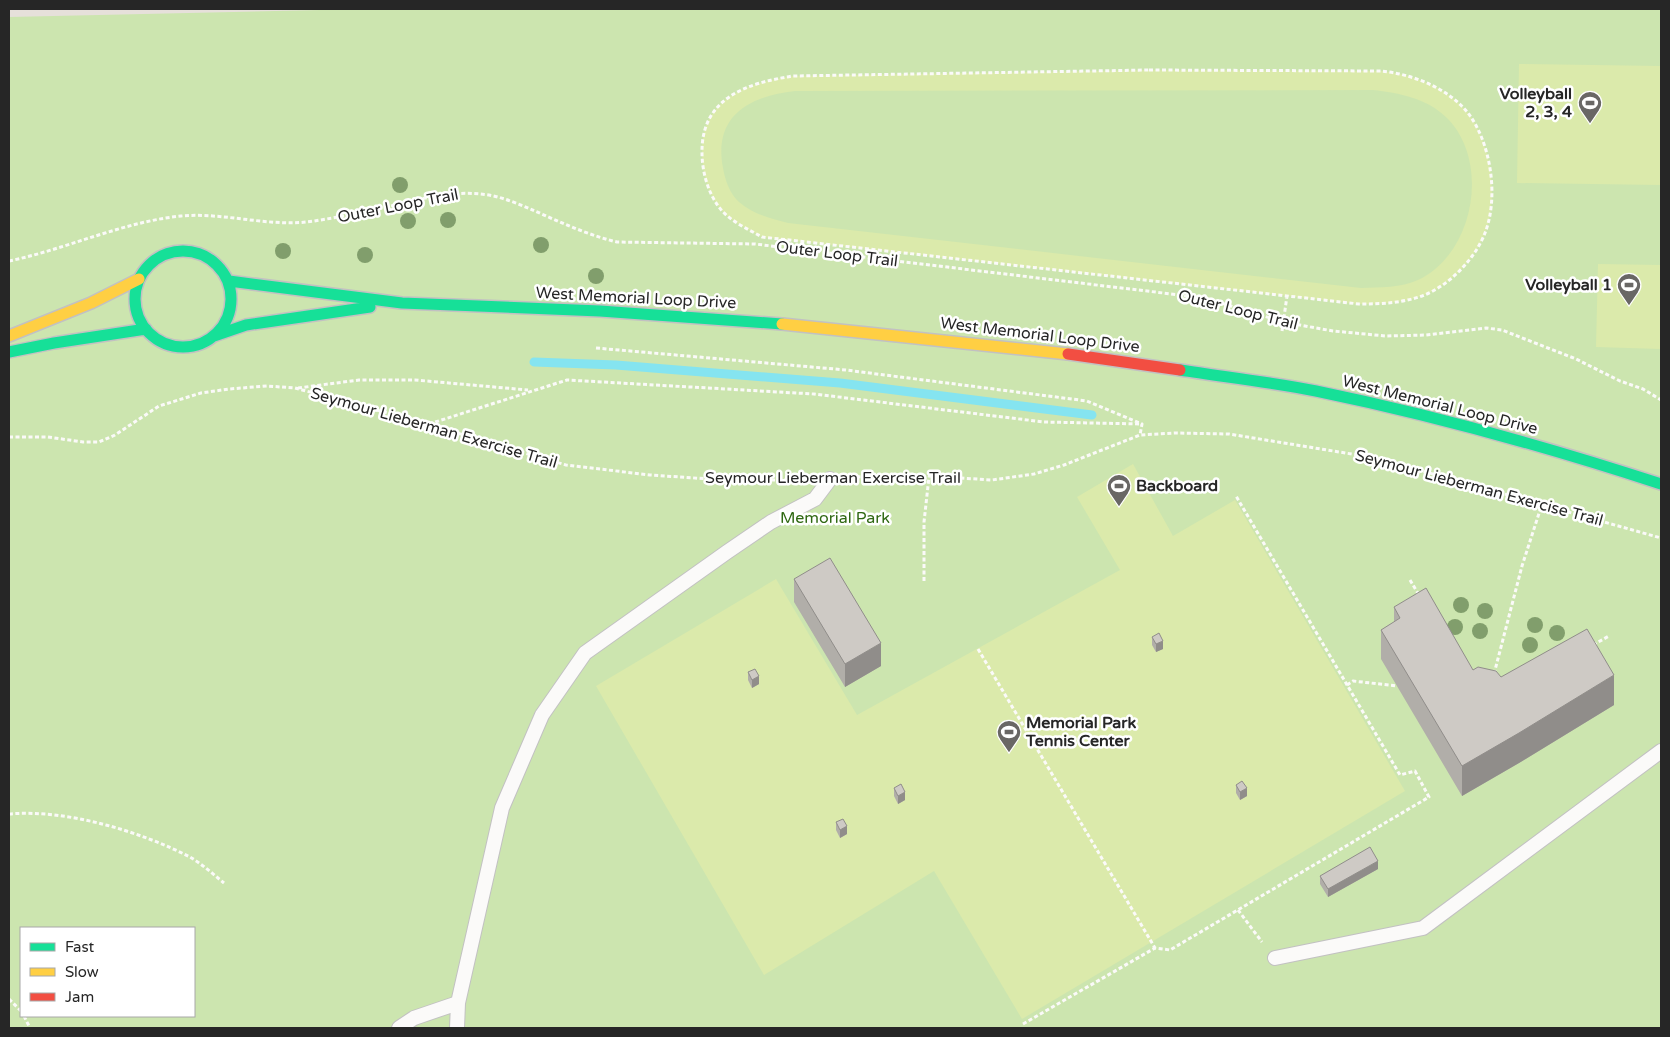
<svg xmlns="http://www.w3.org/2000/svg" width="1670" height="1037" font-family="'Varela Round',sans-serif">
  <rect width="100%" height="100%" fill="#e6e0da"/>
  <path fill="#cce5af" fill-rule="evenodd" d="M 363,9 L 1661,9 L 1661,1028 L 9,1028 L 9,17 ZM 21,928 L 194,928 L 194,1016 L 21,1016 Z"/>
  <path fill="#dbeaab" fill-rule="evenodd" d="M 1519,64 L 1661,66 L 1661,185 L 1517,183 Z
    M 1149,70 L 1381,71 C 1412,74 1448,88 1468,113 C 1491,143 1499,197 1485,233 C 1475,259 1449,286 1422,296 C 1402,303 1381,304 1359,304 L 762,237 C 748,229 729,221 719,207 C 708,193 702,171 702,153 C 701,98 747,83 793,76 ZM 1373,90 C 1399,93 1427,98 1447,118 C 1491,162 1474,254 1418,280 C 1401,288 1380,287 1361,288 L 788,223 C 771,219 753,214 739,202 C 730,194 725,180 723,168 C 713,116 749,96 795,91 Z
    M 1598,264 L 1661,265 L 1661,349 L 1596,347 Z
    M 1133,464 L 1173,536 L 1235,500 L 1405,791 L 1022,1019 L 934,871 L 764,975 L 596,686 L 776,579 L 857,715 L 1120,570 L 1077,497 Z"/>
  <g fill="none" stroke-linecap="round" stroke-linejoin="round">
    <path stroke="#85e4f0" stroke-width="9" d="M 534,362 L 616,365 L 840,383 L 1092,415"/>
    <g stroke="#c2c1c2" stroke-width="16">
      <path id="lane" d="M 1275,958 L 1423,928 L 1661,751
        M 399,1028 L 414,1018 L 458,1003
        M 457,1028 L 458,1003 L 502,808 L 542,715 L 585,653 L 727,552 L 771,522 L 815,499 L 830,479"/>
    </g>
    <g stroke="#c2c1c2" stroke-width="14">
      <path id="fast" d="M135 299a48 48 0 1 1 96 0a48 48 0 1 1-96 0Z
        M 229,281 L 402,303 L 600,311 L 782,324
        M 214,336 L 246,325 L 370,307
        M 9,352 L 54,343 L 146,329
        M 1180,370 C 1225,377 1271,382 1316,391 C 1433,415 1548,447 1661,484"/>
    </g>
    <g stroke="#c2c1c2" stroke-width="14">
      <path id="slow" d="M 782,324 L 1068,354
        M 9,336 L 91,303 L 139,279"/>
    </g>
    <g stroke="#c2c1c2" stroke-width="14">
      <path id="jam" d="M 1068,354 L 1180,370"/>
    </g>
    <path stroke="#fbfaf9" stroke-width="3" stroke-dasharray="4 2.5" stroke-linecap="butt" d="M 1149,70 L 1381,71 C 1412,74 1448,88 1468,113 C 1491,143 1499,197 1485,233 C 1475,259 1449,286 1422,296 C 1402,303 1381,304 1359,304 L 762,237 C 748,229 729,221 719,207 C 708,193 702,171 702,153 C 701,98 747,83 793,76 Z
      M 9,261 C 67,249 122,222 181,216 C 225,212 270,228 314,221 C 341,217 368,211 395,205 C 427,197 457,190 489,195 C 505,198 521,205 535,211 C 562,223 588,235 617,242 L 755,244 L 1180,295 L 1215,301 L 1283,322 L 1333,331 L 1386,336 L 1426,335 L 1486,328 L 1502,330 L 1576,359 L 1620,381 L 1643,389 L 1661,400
      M 1282,331 L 1287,296
      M 596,348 L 846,370 L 1087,401 L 1142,424 L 1140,435
      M 298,388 L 359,380 L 415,380 L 528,390
      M 429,424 L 567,380 L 814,394 L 1044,422 L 1142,424
      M 9,437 L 48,437 L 83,442 L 99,442 L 115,435 L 159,406 L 201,393 L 229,389 L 267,386 L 295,388 L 429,424 L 473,438 L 566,465 L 650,475 L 725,480 L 804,480
      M 850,477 L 910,475 L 992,480 L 1034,474 L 1064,465 L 1140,435 L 1176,433 L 1229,434 L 1376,458 L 1661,538
      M 1410,580 L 1419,595
      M 924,581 L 924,522 L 929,477
      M 1593,645 L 1609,636
      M 978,649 L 1155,948
      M 1494,674 L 1522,566 L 1542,504
      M 1347,685 L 1353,681 L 1397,686
      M 9,814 C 66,809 139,831 190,857 C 202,864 213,874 224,883
      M 1238,910 L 1262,942
      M 9,999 L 21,1011
      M 24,1016 L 30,1028
      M 1023,1024 L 1155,948 L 1170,950 L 1429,797 L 1415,771 L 1400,775 L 1236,496"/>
    <use href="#lane" stroke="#fbfaf9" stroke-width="14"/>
    <use href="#fast" stroke="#16e098" stroke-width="11"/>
    <use href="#slow" stroke="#ffcf43" stroke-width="11"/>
    <use href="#jam" stroke="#f24e42" stroke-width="11"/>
  </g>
  <g fill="#819e6c">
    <circle cx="400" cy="185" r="8"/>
    <circle cx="448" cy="220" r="8"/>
    <circle cx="408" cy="221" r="8"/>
    <circle cx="541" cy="245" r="8"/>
    <circle cx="283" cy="251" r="8"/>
    <circle cx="365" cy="255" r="8"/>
    <circle cx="596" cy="276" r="8"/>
    <circle cx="1461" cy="605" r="8"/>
    <circle cx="1485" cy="611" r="8"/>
    <circle cx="1535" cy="625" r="8"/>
    <circle cx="1455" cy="627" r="8"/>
    <circle cx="1480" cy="631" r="8"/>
    <circle cx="1557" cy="633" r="8"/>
    <circle cx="1530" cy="645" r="8"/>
  </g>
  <path fill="#b1aea9" d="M 794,579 L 881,666 L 845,687 L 794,602 Z
    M 1394,607 L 1473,670 L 1614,705 L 1519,763 L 1462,796 L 1381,659 L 1381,630 L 1394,622 Z
    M 1152,637 L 1163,649 L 1156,652 L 1152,645 Z
    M 748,672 L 759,684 L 752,688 L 748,680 Z
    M 1236,785 L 1247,796 L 1240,800 L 1236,793 Z
    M 894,788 L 905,800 L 898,804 L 894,796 Z
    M 836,822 L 847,834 L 840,838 L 836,830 Z
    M 1378,869 L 1328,897 L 1320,884 L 1320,876 Z"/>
  <path fill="#908d8a" d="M 1163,641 L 1163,649 L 1156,652 L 1156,644 Z
    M 881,643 L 881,666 L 845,687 L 845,664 Z
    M 1614,675 L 1614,705 L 1519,763 L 1462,796 L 1462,766 Z
    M 759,676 L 759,684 L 752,688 L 752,680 Z
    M 1247,788 L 1247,796 L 1240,800 L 1240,792 Z
    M 905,792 L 905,800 L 898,804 L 898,796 Z
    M 847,826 L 847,834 L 840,838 L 840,830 Z
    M 1378,861 L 1378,869 L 1328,897 L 1328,889 Z"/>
  <path fill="#cecac5" stroke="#908d8a" d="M 830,558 L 881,643 L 845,664 L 794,579 Z
    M 1426,588 L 1473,670 L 1478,667 L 1496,671 L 1501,677 L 1587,629 L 1614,675 L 1519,733 L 1462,766 L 1381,630 L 1400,618 L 1394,607 Z
    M 1159,633 L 1163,641 L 1156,644 L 1152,637 Z
    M 755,669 L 759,676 L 752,680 L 748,672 Z
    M 1242,781 L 1247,788 L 1240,792 L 1236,785 Z
    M 901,784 L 905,792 L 898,796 L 894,788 Z
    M 843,819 L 847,826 L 840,830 L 836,822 Z
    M 1370,847 L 1378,861 L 1328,889 L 1320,876 Z"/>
  <defs>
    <g id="stadium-pin" transform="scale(1.25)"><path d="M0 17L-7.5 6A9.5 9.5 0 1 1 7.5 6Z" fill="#696765" stroke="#fff"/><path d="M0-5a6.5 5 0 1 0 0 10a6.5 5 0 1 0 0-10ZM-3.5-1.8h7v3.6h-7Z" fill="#fff"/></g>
  </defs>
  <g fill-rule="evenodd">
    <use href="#stadium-pin" x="1590" y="103"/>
    <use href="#stadium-pin" x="1629" y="285"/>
    <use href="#stadium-pin" x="1119" y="486"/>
    <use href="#stadium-pin" x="1009" y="732"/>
  </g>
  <g text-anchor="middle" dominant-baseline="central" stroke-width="5" stroke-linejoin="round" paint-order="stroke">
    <g font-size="16" font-weight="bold" fill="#262626" stroke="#fff" text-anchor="end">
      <text x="1572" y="94">Volleyball<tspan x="1572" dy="18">2, 3, 4</tspan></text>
      <text x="1612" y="285">Volleyball 1</text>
      <text x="1136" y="486" text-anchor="start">Backboard</text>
      <text x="1026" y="723" text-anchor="start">Memorial Park<tspan x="1026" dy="18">Tennis Center</tspan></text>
    </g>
    <g font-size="16" fill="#262626" stroke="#fff">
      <text transform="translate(398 206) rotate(-11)">Outer Loop Trail</text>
      <text transform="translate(837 254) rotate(7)">Outer Loop Trail</text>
      <text transform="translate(636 298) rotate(3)">West Memorial Loop Drive</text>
      <text transform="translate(1238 310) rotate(14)">Outer Loop Trail</text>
      <text transform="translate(1040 335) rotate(7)">West Memorial Loop Drive</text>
      <text transform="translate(1440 405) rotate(14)">West Memorial Loop Drive</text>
      <text transform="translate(434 428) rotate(16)">Seymour Lieberman Exercise Trail</text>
      <text x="833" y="478">Seymour Lieberman Exercise Trail</text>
      <text transform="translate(1479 488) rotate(15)">Seymour Lieberman Exercise Trail</text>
    </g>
    <g font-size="16" fill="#2f6812" stroke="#fff">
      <text x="835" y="518">Memorial Park</text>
    </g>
  </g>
  <rect width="1670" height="1037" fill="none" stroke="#262626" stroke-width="20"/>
  <rect x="20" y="927" width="175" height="90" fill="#ffffff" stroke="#a8a8a8"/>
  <rect x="30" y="943" width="25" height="8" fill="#16e098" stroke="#a8a8a8"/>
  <text x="65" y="952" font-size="15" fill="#262626">Fast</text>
  <rect x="30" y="968" width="25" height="8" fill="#ffcf43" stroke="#a8a8a8"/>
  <text x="65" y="977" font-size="15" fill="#262626">Slow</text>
  <rect x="30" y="993" width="25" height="8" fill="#f24e42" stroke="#a8a8a8"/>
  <text x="65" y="1002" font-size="15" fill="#262626">Jam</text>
</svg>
